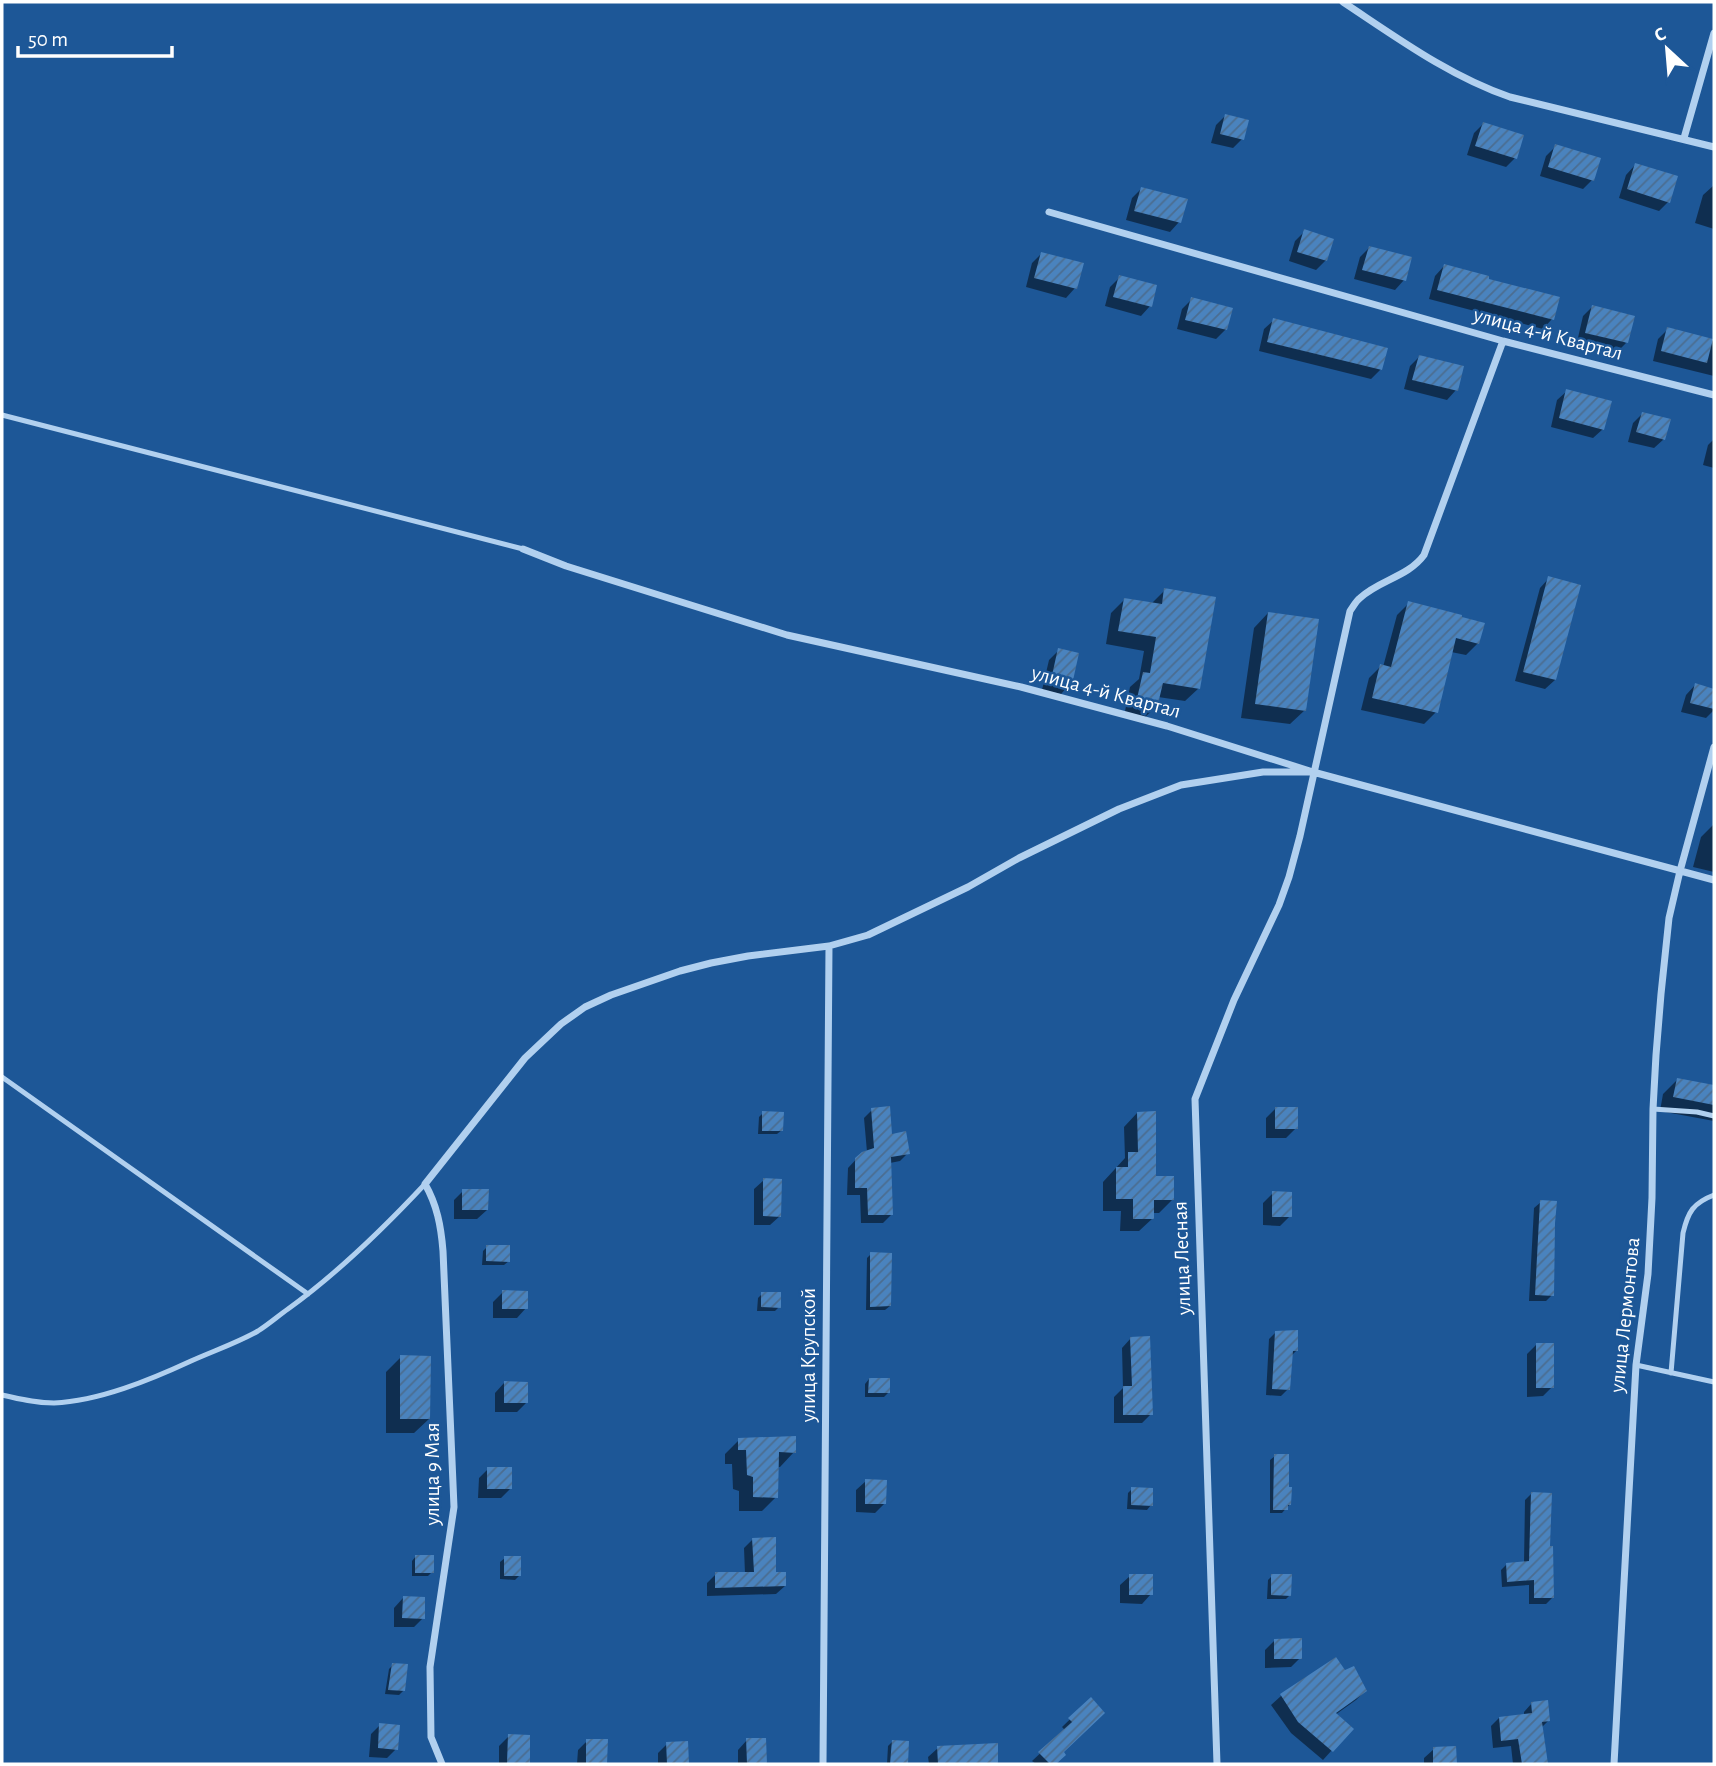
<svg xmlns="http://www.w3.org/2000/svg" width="1716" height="1766" font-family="'Alegreya Sans',sans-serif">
  <defs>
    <pattern id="building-hatch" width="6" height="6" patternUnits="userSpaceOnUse" patternTransform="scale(1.75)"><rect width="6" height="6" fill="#4a83be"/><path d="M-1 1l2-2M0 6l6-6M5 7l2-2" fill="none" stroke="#4b6d90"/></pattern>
  </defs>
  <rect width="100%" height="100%" fill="#1d5797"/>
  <path fill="#0007" d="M 1225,116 L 1242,139 L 1233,148 L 1211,143 L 1216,125 Z
    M 1483,124 L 1515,158 L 1506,167 L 1467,155 L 1474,133 Z
    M 1556,146 L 1592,180 L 1583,189 L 1540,176 L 1546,156 Z
    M 1635,165 L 1668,202 L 1659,211 L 1619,198 L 1626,175 Z
    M 1713,186 L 1714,186 L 1714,229 L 1695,223 L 1703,195 Z
    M 1141,189 L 1179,222 L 1170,232 L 1126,220 L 1132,198 Z
    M 1305,231 L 1326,260 L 1316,270 L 1289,261 L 1295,241 Z
    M 1369,248 L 1404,280 L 1395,290 L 1354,279 L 1360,257 Z
    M 1041,254 L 1075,288 L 1066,298 L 1026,287 L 1032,263 Z
    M 1444,266 L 1486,280 L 1552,319 L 1543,329 L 1429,299 L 1435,276 Z
    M 1120,277 L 1150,306 L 1141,316 L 1105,306 L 1110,287 Z
    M 1192,299 L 1226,329 L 1216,339 L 1177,329 L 1182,309 Z
    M 1592,307 L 1626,343 L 1617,352 L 1577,342 L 1583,316 Z
    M 1274,320 L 1381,369 L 1371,379 L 1259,351 L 1264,329 Z
    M 1668,329 L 1714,341 L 1714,376 L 1653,361 L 1658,339 Z
    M 1419,357 L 1456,390 L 1447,400 L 1404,389 L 1410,366 Z
    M 1567,391 L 1603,429 L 1593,438 L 1551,427 L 1557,400 Z
    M 1642,414 L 1664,439 L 1654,448 L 1628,442 L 1633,423 Z
    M 1714,439 L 1714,468 L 1703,465 L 1708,445 Z
    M 1549,578 L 1555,680 L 1545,689 L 1515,681 L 1540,588 Z
    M 1165,590 L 1199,688 L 1185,701 L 1158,697 L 1156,707 L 1142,720 L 1124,716 L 1130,687 L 1139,679 L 1144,651 L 1106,644 L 1111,613 L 1124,600 L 1151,604 Z
    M 1409,603 L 1478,643 L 1466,655 L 1451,652 L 1436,712 L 1424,724 L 1361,710 L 1369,678 L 1381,666 L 1383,667 L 1397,615 Z
    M 1268,613 L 1305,710 L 1290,724 L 1241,718 L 1254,628 Z
    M 1059,650 L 1070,684 L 1061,694 L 1042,690 L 1049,660 Z
    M 1695,685 L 1714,690 L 1714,710 L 1706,718 L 1681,712 L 1686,695 Z
    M 1714,824 L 1714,872 L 1693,867 L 1701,837 Z
    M 1678,1079 L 1714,1087 L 1714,1121 L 1660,1111 L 1663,1094 Z
    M 1276,1108 L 1296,1128 L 1286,1138 L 1266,1138 L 1266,1118 Z
    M 872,1110 L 891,1136 L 908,1153 L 900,1161 L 890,1163 L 891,1215 L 883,1223 L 861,1223 L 860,1195 L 847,1195 L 848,1168 L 862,1153 L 867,1152 L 864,1118 Z
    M 763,1113 L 782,1130 L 777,1134 L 758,1134 L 759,1117 Z
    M 1137,1113 L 1154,1178 L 1172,1200 L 1159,1213 L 1153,1213 L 1153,1218 L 1139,1231 L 1120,1231 L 1121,1211 L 1103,1211 L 1103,1182 L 1125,1158 L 1124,1127 Z
    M 764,1180 L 780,1216 L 770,1225 L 754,1225 L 754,1189 Z
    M 463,1191 L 487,1210 L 477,1219 L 454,1219 L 454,1200 Z
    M 1273,1193 L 1290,1216 L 1280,1226 L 1263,1225 L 1263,1203 Z
    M 1541,1202 L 1552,1295 L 1546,1301 L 1529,1301 L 1534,1208 Z
    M 487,1247 L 509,1261 L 504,1265 L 482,1265 L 483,1251 Z
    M 871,1254 L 890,1306 L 885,1310 L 866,1310 L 867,1258 Z
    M 503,1292 L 526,1308 L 517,1318 L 493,1318 L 493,1302 Z
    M 762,1294 L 779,1307 L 775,1311 L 757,1311 L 758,1298 Z
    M 1276,1332 L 1297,1350 L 1291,1356 L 1288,1389 L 1281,1396 L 1266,1395 L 1269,1339 Z
    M 1131,1338 L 1151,1414 L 1142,1423 L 1114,1423 L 1114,1397 L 1123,1388 L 1122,1348 Z
    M 1536,1345 L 1552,1387 L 1543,1396 L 1527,1397 L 1527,1354 Z
    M 401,1357 L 429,1419 L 414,1433 L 386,1433 L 386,1372 Z
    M 869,1379 L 888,1393 L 884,1397 L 865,1397 L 865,1384 Z
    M 504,1383 L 526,1403 L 517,1412 L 495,1412 L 495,1393 Z
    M 739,1440 L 794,1452 L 780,1467 L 777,1467 L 776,1497 L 762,1511 L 739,1511 L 739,1491 L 733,1489 L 732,1464 L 725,1464 L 725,1454 Z
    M 1275,1456 L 1287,1489 L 1290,1504 L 1282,1513 L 1270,1513 L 1270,1460 Z
    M 488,1469 L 510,1489 L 501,1498 L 478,1498 L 479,1478 Z
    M 866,1481 L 885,1503 L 875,1513 L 856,1512 L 856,1490 Z
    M 1132,1489 L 1151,1505 L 1147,1510 L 1127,1509 L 1128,1493 Z
    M 1531,1494 L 1549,1548 L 1552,1598 L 1546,1604 L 1529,1604 L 1529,1585 L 1502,1587 L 1501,1570 L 1507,1564 L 1524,1563 L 1525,1500 Z
    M 753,1539 L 785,1586 L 776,1594 L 707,1596 L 707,1583 L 716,1574 L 745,1574 L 744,1548 Z
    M 416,1556 L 432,1572 L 428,1576 L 412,1576 L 412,1561 Z
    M 505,1558 L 519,1576 L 515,1580 L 500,1579 L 500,1562 Z
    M 1130,1576 L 1151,1594 L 1142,1604 L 1120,1603 L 1120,1585 Z
    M 1272,1576 L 1290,1595 L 1286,1599 L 1267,1599 L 1268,1580 Z
    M 403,1598 L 423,1618 L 414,1627 L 394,1627 L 394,1608 Z
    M 1275,1640 L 1300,1658 L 1291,1667 L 1265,1668 L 1265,1650 Z
    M 1336,1659 L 1344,1672 L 1365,1691 L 1356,1700 L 1335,1715 L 1351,1729 L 1323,1760 L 1291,1733 L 1271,1705 L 1281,1696 Z
    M 393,1665 L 404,1690 L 399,1695 L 385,1694 L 389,1669 Z
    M 1090,1700 L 1061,1752 L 1064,1755 L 1054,1764 L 1036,1764 L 1032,1761 L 1065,1730 L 1062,1727 Z
    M 1532,1703 L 1548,1721 L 1541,1728 L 1546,1764 L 1513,1764 L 1511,1746 L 1493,1748 L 1491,1726 L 1499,1718 L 1524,1715 L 1524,1712 Z
    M 380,1725 L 396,1749 L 387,1758 L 369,1757 L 371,1734 Z
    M 509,1736 L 528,1763 L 527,1764 L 499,1764 L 499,1746 Z
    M 747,1740 L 764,1740 L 765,1764 L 738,1764 L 738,1750 Z
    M 587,1741 L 606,1764 L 577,1764 L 578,1750 Z
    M 892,1742 L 907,1742 L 906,1764 L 887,1764 L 888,1746 Z
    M 667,1744 L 688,1763 L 658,1764 L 658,1753 Z
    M 996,1745 L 996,1764 L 929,1764 L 928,1757 L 938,1748 Z
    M 1455,1748 L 1455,1764 L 1424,1764 L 1424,1758 L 1434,1749 Z"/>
  <path fill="url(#building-hatch)" d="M 1225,114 L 1249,120 L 1244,140 L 1220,134 Z
    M 1483,122 L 1524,135 L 1517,159 L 1475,146 Z
    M 1555,144 L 1601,158 L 1594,181 L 1548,167 Z
    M 1635,163 L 1678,176 L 1670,203 L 1627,189 Z
    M 1141,187 L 1188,199 L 1181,223 L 1134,211 Z
    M 1304,229 L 1334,239 L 1327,261 L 1297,252 Z
    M 1369,246 L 1412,257 L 1406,281 L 1362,270 Z
    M 1041,252 L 1084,263 L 1077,289 L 1034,278 Z
    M 1444,264 L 1489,276 L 1489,279 L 1560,297 L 1554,320 L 1437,290 Z
    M 1119,275 L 1157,285 L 1152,307 L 1113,297 Z
    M 1191,297 L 1233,308 L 1227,330 L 1185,320 Z
    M 1592,305 L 1635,316 L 1628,343 L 1585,333 Z
    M 1273,318 L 1388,348 L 1382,370 L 1267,342 Z
    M 1667,327 L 1713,339 L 1707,363 L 1661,351 Z
    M 1419,355 L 1464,366 L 1458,391 L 1412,380 Z
    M 1566,389 L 1612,401 L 1604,430 L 1559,418 Z
    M 1642,412 L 1671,419 L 1665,440 L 1636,432 Z
    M 1548,576 L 1581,585 L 1556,680 L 1523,672 Z
    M 1164,588 L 1216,597 L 1200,689 L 1163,683 L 1157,708 L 1136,703 L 1143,672 L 1150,673 L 1156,637 L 1118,631 L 1124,598 L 1162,604 Z
    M 1408,601 L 1462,615 L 1462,617 L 1485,623 L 1479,644 L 1456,638 L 1438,713 L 1372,698 L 1380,664 L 1391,667 Z
    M 1268,612 L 1319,619 L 1306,711 L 1255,704 Z
    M 1058,648 L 1079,653 L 1072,685 L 1051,680 Z
    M 1695,683 L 1714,689 L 1714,709 L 1690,703 Z
    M 1677,1078 L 1714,1085 L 1714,1105 L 1673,1097 Z
    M 890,1106 L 892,1134 L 906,1131 L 910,1154 L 891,1157 L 893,1215 L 868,1215 L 867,1188 L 855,1188 L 855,1158 L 862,1152 L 874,1148 L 871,1108 Z
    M 1275,1107 L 1298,1107 L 1298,1129 L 1275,1129 Z
    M 762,1111 L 784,1112 L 783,1131 L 762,1131 Z
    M 1156,1111 L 1156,1176 L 1174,1176 L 1174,1200 L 1154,1200 L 1154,1219 L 1133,1219 L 1133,1199 L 1116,1199 L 1116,1167 L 1128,1167 L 1128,1152 L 1138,1152 L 1137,1112 Z
    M 763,1178 L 782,1179 L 781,1217 L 763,1216 Z
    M 462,1189 L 489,1189 L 488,1210 L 462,1210 Z
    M 1272,1191 L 1292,1192 L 1292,1217 L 1272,1217 Z
    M 1540,1200 L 1557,1201 L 1555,1223 L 1554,1296 L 1535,1295 Z
    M 486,1245 L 510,1245 L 510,1262 L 486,1261 Z
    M 870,1252 L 892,1253 L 891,1306 L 870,1307 Z
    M 502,1290 L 528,1291 L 528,1309 L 502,1309 Z
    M 761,1292 L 781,1292 L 781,1308 L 761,1307 Z
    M 1298,1330 L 1298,1351 L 1293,1351 L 1290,1390 L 1272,1389 L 1275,1331 Z
    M 1150,1336 L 1153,1415 L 1123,1415 L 1123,1386 L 1132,1386 L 1130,1337 Z
    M 1536,1343 L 1554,1343 L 1554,1388 L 1536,1388 Z
    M 400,1355 L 431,1356 L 430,1419 L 400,1419 Z
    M 869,1378 L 890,1378 L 890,1393 L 868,1393 Z
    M 504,1381 L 528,1382 L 528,1403 L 504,1403 Z
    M 796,1436 L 796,1453 L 779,1452 L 778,1498 L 753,1497 L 753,1477 L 747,1475 L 746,1450 L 738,1450 L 738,1438 Z
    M 1274,1454 L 1289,1454 L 1289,1487 L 1292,1487 L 1291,1505 L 1288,1505 L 1288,1510 L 1273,1510 Z
    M 487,1467 L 512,1467 L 512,1489 L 487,1489 Z
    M 865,1479 L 887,1480 L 886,1504 L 865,1504 Z
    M 1131,1487 L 1153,1488 L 1153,1506 L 1131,1505 Z
    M 1531,1492 L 1552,1493 L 1550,1546 L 1553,1546 L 1554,1598 L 1534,1598 L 1534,1580 L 1507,1582 L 1506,1563 L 1529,1561 Z
    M 776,1537 L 776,1572 L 786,1572 L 786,1586 L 715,1588 L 715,1572 L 754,1572 L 752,1538 Z
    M 415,1555 L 434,1555 L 434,1573 L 415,1573 Z
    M 504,1556 L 521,1556 L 521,1576 L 504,1576 Z
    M 1129,1574 L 1153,1574 L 1153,1595 L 1129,1595 Z
    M 1271,1574 L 1292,1574 L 1291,1596 L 1271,1595 Z
    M 403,1596 L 425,1597 L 425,1619 L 402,1618 Z
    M 1302,1638 L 1302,1659 L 1274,1659 L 1274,1639 Z
    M 1336,1657 L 1345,1670 L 1354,1666 L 1367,1691 L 1336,1713 L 1354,1729 L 1333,1752 L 1298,1722 L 1280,1694 Z
    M 392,1663 L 408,1664 L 405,1691 L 388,1690 Z
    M 1091,1697 L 1105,1713 L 1064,1752 L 1066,1755 L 1056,1764 L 1050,1764 L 1038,1752 L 1072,1722 L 1068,1718 Z
    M 1548,1700 L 1550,1721 L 1542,1722 L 1548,1764 L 1522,1764 L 1518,1739 L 1501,1741 L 1499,1717 L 1532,1713 L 1531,1702 Z
    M 379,1723 L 400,1725 L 398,1750 L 378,1748 Z
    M 508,1734 L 530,1735 L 530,1764 L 507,1763 Z
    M 746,1738 L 766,1738 L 767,1764 L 747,1764 Z
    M 586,1739 L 608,1739 L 607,1764 L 586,1764 Z
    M 892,1740 L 909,1741 L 908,1764 L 890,1764 Z
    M 688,1741 L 689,1764 L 667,1764 L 666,1742 Z
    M 998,1743 L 998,1764 L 938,1764 L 937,1746 Z
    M 1456,1746 L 1457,1764 L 1433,1764 L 1433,1747 Z"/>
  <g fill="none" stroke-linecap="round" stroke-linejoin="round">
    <path stroke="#b1d0ef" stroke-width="5" d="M 2,415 L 523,549
      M 2,1077 L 308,1294
      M 1653,1109 L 1697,1112 L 1714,1116
      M 1636,1365 L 1714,1382
      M 1671,1373 L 1683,1233 C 1688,1212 1693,1203 1714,1195
      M 2,1395 C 19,1399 36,1403 54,1403 C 99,1401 150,1380 191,1361 C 213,1351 237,1343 258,1331 C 269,1324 278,1316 288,1309 C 338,1273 383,1229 425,1184"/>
    <path stroke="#b1d0ef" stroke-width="7" d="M 1343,2 C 1396,37 1449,76 1510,97 L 1714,147
      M 1684,138 L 1714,33
      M 1049,212 L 1503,341 L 1714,395
      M 523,549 L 566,566 L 787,635 L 1021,687 L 1167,726 L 1313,772 L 1714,880
      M 442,1764 L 431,1737 L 430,1667 L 454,1507 L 443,1251 C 441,1226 437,1205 425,1184 L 525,1058 L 561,1024 L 585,1007 L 611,995 L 680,971 L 711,963 L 748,956 L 829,946 L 868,935 L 968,887 L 1019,858 L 1119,809 L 1181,785 L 1263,772 L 1313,772
      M 823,1764 L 829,946
      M 1217,1764 L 1195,1099 L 1234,1000 L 1279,905 L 1289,877 L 1300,836 L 1350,611 C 1353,607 1356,601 1360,598 C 1379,580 1408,577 1424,555 L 1503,341
      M 1614,1764 L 1636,1365 L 1648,1274 L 1652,1198 L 1653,1109 L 1656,1055 L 1661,994 L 1669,918 L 1680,871 L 1714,747"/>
  </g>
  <g text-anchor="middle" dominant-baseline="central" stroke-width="5" stroke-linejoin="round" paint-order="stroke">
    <g font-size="21" fill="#fff" stroke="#1d5797">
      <text transform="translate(1548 334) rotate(15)">улица 4-й Квартал</text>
      <text transform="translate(1106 692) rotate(15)">улица 4-й Квартал</text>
      <text transform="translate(1182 1258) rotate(-92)">улица Лесная</text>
      <text transform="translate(1625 1315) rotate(-84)">улица Лермонтова</text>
      <text transform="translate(808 1355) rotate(-90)">улица Крупской</text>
      <text transform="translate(432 1474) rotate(-90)">улица 9 Мая</text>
    </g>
  </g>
  <rect width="1716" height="1766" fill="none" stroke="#ffffff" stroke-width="7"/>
  <g transform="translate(1667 49) rotate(334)" stroke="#1d5797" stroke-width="5" paint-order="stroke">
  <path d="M0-5L12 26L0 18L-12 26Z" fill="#ffffff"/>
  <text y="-10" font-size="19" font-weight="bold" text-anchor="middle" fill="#ffffff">С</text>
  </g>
  <path d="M18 46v10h154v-10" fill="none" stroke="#ffffff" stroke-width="3.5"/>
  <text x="28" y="46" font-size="21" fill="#ffffff" stroke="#1d5797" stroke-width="5" paint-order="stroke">50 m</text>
</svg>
